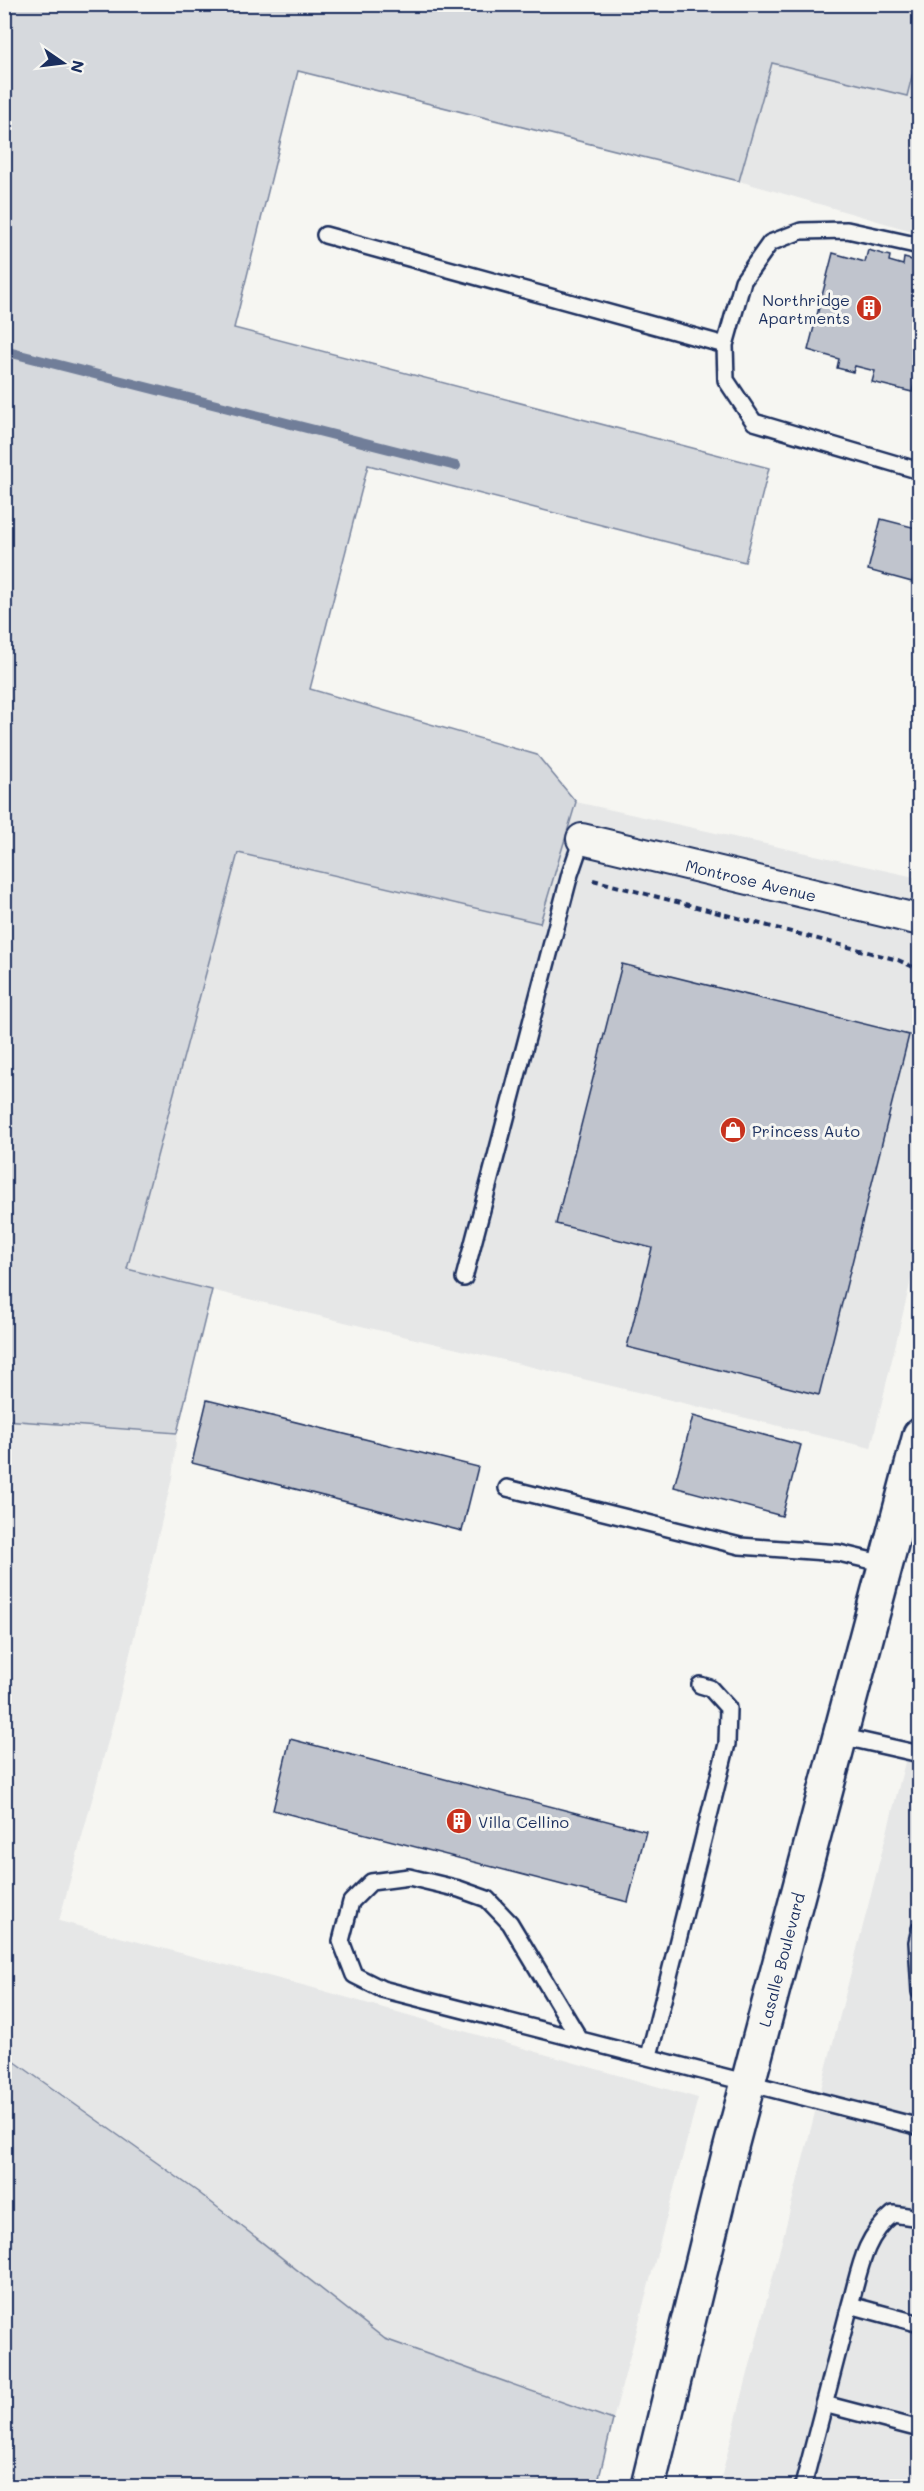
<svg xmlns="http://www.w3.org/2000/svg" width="924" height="2491" font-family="Mali,sans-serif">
  <rect width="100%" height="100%" fill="#f6f6f2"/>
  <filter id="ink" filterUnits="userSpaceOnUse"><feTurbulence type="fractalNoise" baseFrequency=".0167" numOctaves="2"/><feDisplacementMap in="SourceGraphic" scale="12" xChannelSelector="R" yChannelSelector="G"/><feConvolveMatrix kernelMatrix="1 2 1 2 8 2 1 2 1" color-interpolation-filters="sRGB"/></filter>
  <g filter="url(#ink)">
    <path fill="#e6e7e7" d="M 919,49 L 919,233 L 739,181 L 772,63 L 907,96 Z
      M 576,802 L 919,878 L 919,1246 L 871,1448 L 127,1270 L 238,852 L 540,923 Z
      M 5,1420 L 177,1433 L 172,1478 L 117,1708 L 59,1921 L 310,1987 L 698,2098 L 613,2420 L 385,2339 L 198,2192 L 5,2054 Z
      M 919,1705 L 919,2486 L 719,2486 L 904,1766 Z"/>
    <path fill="#d6d9dd" stroke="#78849e" stroke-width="1.5" d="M 4,5 L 919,5 L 919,49 L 907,96 L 772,63 L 739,181 L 298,71 L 234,328 L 769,468 L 745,562 L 368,465 L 310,689 L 537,755 L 576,802 L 540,923 L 238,853 L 127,1269 L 212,1290 L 177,1433 L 5,1420 Z
      M 4,2054 L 198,2192 L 385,2339 L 613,2420 L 597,2486 L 5,2486 Z"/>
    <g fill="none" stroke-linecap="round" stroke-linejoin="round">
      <path stroke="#717e99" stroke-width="10" d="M 4,351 L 456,466"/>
    </g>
    <path fill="#c0c4cd" stroke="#1b2f5e" stroke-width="1.5" d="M 868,250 L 890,256 L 889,261 L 903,265 L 904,258 L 920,262 L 920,382 L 915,381 L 912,392 L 872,382 L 875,371 L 855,366 L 853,372 L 837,368 L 839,359 L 808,350 L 833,253 L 865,262 Z
      M 881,519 L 920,529 L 920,553 L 912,582 L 868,570 Z
      M 622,964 L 909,1035 L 819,1395 L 627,1347 L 652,1248 L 556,1224 Z
      M 207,1400 L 478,1467 L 462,1531 L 192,1463 Z
      M 693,1416 L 801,1445 L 782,1516 L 674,1487 Z
      M 290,1739 L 646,1831 L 628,1902 L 273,1810 Z"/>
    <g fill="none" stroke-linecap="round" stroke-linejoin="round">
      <g stroke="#1b2f5e" stroke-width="20">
        <path id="lane" d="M 325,235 L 725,345 L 726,380 L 754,422 L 920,471
          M 725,345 L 743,281 L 770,243 L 801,231 L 847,230 L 920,246
          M 464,1278 L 570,874 L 582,839
          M 507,1488 L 740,1546 L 839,1553 L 885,1564
          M 840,1736 L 920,1754
          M 920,1929 L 917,1942 L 920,1992
          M 579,2038 L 510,1923 L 487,1899 L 459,1889 L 409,1877 L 371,1882 L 351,1902 L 341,1941 L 354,1975 L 382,1989 L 920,2127
          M 649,2056 L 727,1744 L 728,1708 L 710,1688 L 700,1685
          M 850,2305 C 860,2270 863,2238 893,2214 L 920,2218
          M 824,2404 L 920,2429
          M 803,2486 L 850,2305 L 920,2324"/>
      </g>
      <g stroke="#1b2f5e" stroke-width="34">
        <g id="street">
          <path id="s1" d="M 582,839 L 920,920"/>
        </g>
      </g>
      <g stroke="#1b2f5e" stroke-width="38">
        <g id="secondary">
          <path id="s2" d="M 648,2486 L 729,2154 L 920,1435"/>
        </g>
      </g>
      <path stroke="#1b2f5e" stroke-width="4" stroke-dasharray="6 4.5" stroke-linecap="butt" d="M 593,880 L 898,960 L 920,970"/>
      <use href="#lane" stroke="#f6f6f2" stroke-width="15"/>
      <use href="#street" stroke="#f6f6f2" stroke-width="30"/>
      <use href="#secondary" stroke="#f6f6f2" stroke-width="33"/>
    </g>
  </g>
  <defs>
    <g id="building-disc" transform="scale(1.35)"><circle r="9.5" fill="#c8321e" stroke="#f6f6f2"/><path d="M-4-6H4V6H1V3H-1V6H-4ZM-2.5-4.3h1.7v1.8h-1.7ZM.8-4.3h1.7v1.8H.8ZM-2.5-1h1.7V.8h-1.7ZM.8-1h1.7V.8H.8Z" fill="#fff"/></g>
    <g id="shop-disc" transform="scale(1.35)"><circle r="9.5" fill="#c8321e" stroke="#f6f6f2"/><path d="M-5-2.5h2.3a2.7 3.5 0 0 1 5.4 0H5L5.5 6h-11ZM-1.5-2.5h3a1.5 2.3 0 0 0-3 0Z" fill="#fff"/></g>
  </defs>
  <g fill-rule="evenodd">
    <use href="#building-disc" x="869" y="308"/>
    <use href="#shop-disc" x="733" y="1130"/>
    <use href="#building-disc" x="459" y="1821"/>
  </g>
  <g text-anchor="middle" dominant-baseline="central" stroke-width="6" stroke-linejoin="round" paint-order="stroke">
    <g font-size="16" fill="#1b2f5e" stroke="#f6f6f2" text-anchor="start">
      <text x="850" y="299" text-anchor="end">Northridge<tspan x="850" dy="18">Apartments</tspan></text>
      <text x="752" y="1130">Princess Auto</text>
      <text x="478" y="1821">Villa Cellino</text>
    </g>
    <g font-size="16" fill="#1b2f5e" stroke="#f6f6f2">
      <text stroke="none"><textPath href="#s1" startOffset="174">Montrose Avenue</textPath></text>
      <text stroke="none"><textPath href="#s2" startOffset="543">Lasalle Boulevard</textPath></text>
    </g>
  </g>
  <rect width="924" height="2491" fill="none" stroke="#f6f6f2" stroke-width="24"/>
  <rect x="12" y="12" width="900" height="2467" fill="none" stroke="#1b2f5e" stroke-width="2" filter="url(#ink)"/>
  <g transform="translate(63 63) rotate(104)" stroke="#f6f6f2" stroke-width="4.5" paint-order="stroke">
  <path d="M0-4.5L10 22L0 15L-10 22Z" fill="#1b2f5e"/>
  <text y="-9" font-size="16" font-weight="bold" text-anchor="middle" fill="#1b2f5e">N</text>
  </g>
</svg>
